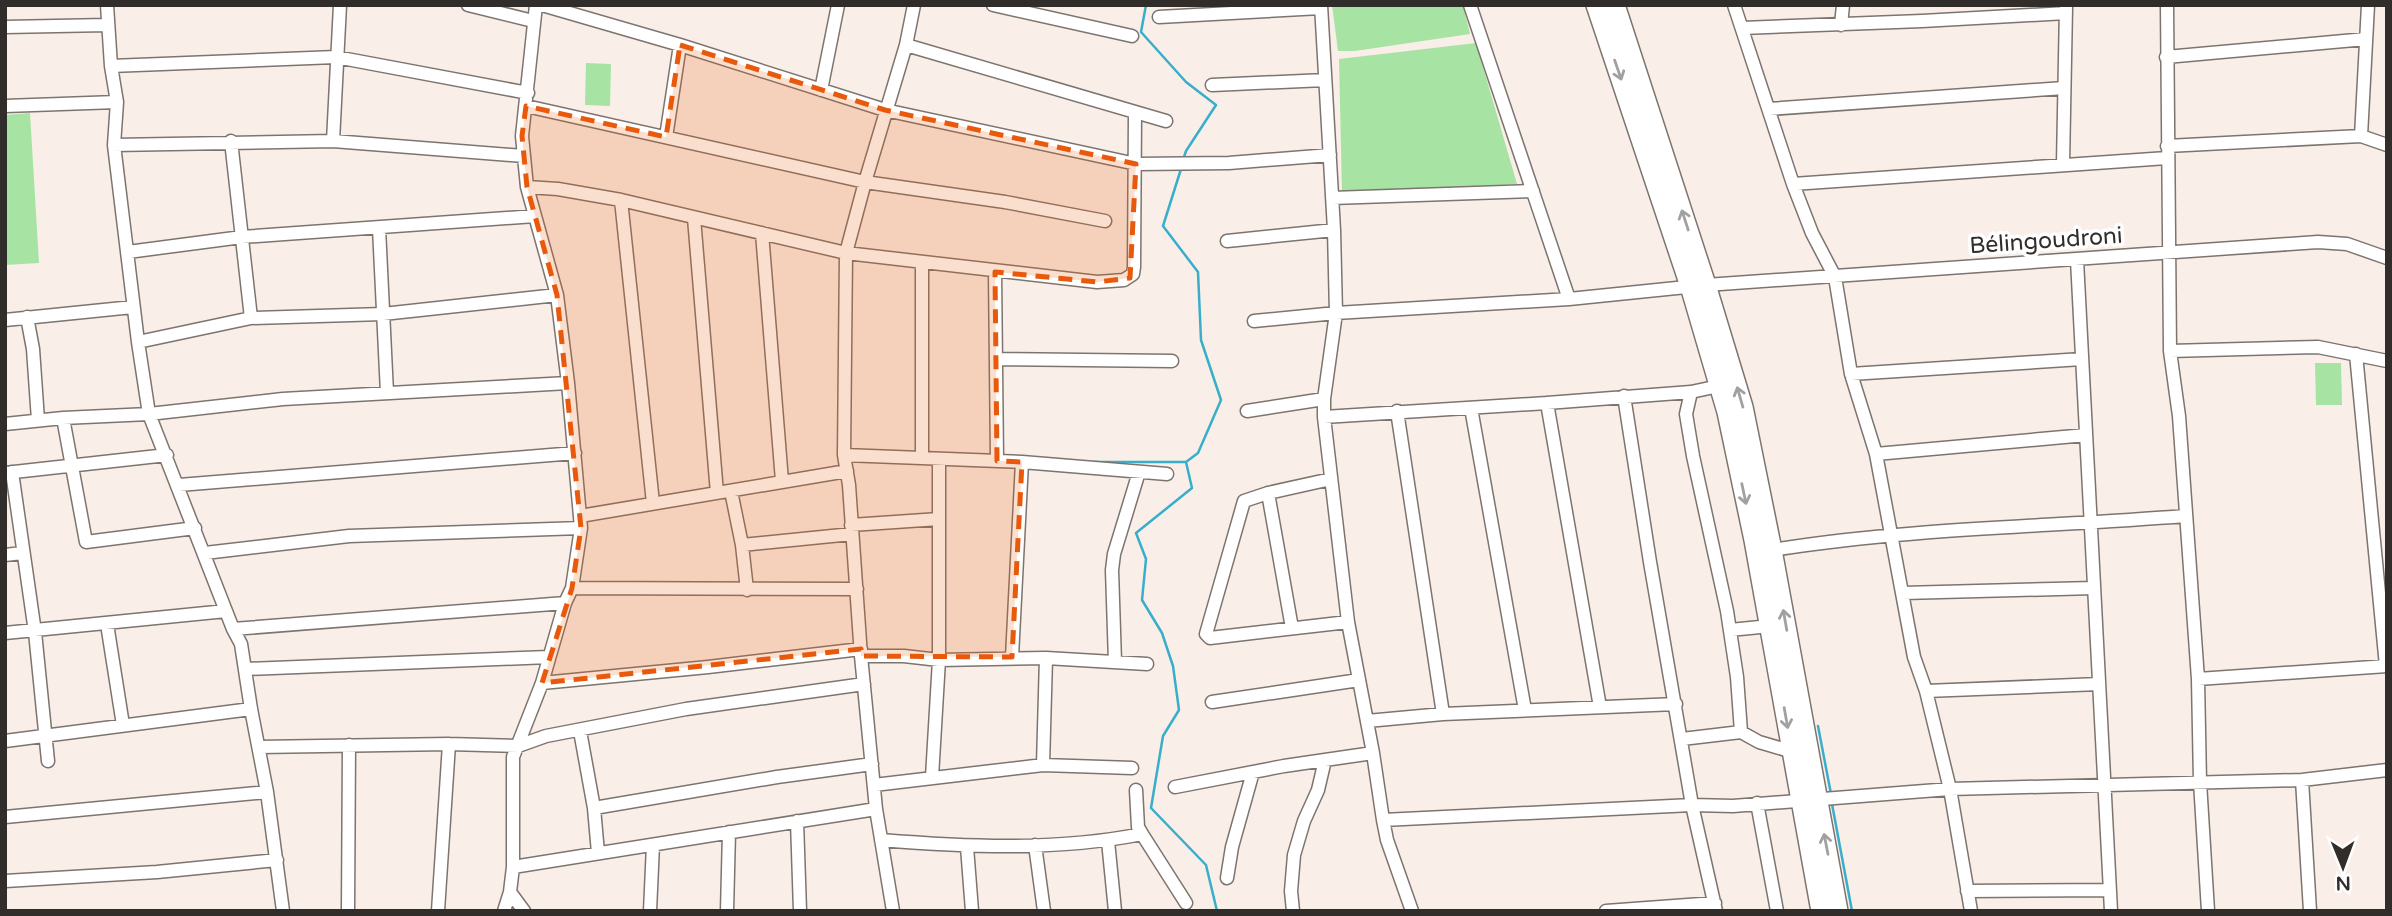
<svg xmlns="http://www.w3.org/2000/svg" width="2392" height="916" font-family="'Varela Round',sans-serif">
  <rect width="100%" height="100%" fill="#f9efe8"/>
  <path fill="#a7e3a3" d="M 1332,5 L 1463,5 L 1470,34 L 1355,51 L 1338,51 Z
    M 1476,43 L 1517,184 L 1342,193 L 1339,59 Z
    M 586,63 L 611,64 L 610,106 L 585,105 Z
    M 30,113 L 39,263 L 5,265 L 5,115 Z
    M 2315,363 L 2341,363 L 2342,405 L 2316,405 Z"/>
  <g fill="none" stroke-linecap="round" stroke-linejoin="round">
    <path stroke="#38aecb" stroke-width="2.5" d="M 1146,5 L 1141,32 L 1186,82 L 1216,105 L 1186,151 L 1183,160
      M 1181,169 L 1163,226 L 1198,272 L 1201,340 L 1221,400 L 1198,453 L 1186,462 L 1192,488 L 1136,533 L 1146,559 L 1142,600 L 1162,633 L 1173,666 L 1179,710 L 1163,736 L 1151,808 L 1206,865 L 1217,911
      M 1091,462 L 1186,462
      M 1818,726 L 1831,794
      M 1832,804 L 1852,911"/>
    <g stroke="#7c746e" stroke-width="15">
      <path id="minor" d="M 107,5 L 111,66 L 117,102 L 114,145 L 138,342 L 149,414 L 233,629 L 241,644 L 251,709 L 267,792 L 283,911
        M 468,5 L 533,21
        M 542,5 L 680,45 L 885,110 L 1136,164 L 1229,163 L 1330,155
        M 993,5 L 1132,36
        M 1321,5 L 1334,230 L 1336,313 L 1324,399 L 1324,417
        M 1470,5 L 1569,299
        M 1734,5 L 1793,184 L 2167,158
        M 2167,5 L 2170,351 L 2179,416 L 2198,679 L 2200,782 L 2208,911
        M 1159,17 L 1321,8
        M 1841,25 L 1843,5
        M 5,27 L 107,25
        M 1742,28 L 1922,21 L 2066,13
        M 906,45 L 1166,121
        M 2166,57 L 2366,39
        M 111,66 L 336,57 L 528,93
        M 1212,85 L 1325,80
        M 821,90 L 838,5
        M 5,106 L 117,102
        M 526,106 L 865,182 L 1005,202 L 1105,221
        M 1769,109 L 2064,88
        M 2361,136 L 2368,5
        M 666,137 L 680,45
        M 231,141 L 251,318
        M 333,141 L 340,5
        M 114,145 L 333,141 L 523,156
        M 2167,146 L 2361,136 L 2387,145
        M 2063,164 L 2066,7
        M 1793,184 L 1812,233 L 1835,277 L 1851,374 L 1876,454 L 1914,657 L 1926,691 L 1950,789 L 1971,911
        M 527,187 L 558,189 L 621,200 L 846,253 L 1097,282 L 1124,280 L 1133,274 L 1134,267 L 1135,113
        M 1332,198 L 1533,191
        M 621,200 L 653,503
        M 694,218 L 717,493
        M 379,228 L 387,393
        M 762,233 L 782,481
        M 1227,241 L 1334,230
        M 128,252 L 242,237 L 535,216
        M 2077,260 L 2111,911
        M 995,272 L 997,461
        M 27,317 L 33,349 L 38,420
        M 5,320 L 133,307
        M 1254,321 L 1336,313 L 1569,299 L 1706,285 L 2318,242 L 2347,244 L 2387,258
        M 138,342 L 251,318 L 383,314 L 557,295
        M 2170,351 L 2318,347 L 2387,361
        M 2356,354 L 2386,666
        M 996,359 L 1172,361
        M 1851,374 L 2082,359
        M 1691,392 L 1686,414 L 1693,456 L 1727,611 L 1737,677 L 1741,732 L 1759,742 L 1793,752
        M 1624,396 L 1650,562 L 1692,805 L 1716,911
        M 1547,403 L 1600,707
        M 1471,408 L 1525,710
        M 1247,411 L 1324,399
        M 1397,411 L 1443,714
        M 63,418 L 86,542 L 195,528
        M 5,424 L 63,418 L 149,414 L 283,399 L 568,383
        M 1876,454 L 2086,435
        M 844,455 L 1022,462 L 1167,474
        M 922,458 L 922,263
        M 12,472 L 35,632 L 48,761
        M 5,473 L 167,455
        M 1331,479 L 1268,493 L 1244,501 L 1206,634 L 1210,638 L 1348,622
        M 179,485 L 575,453
        M 731,491 L 742,545 L 747,590
        M 1268,493 L 1292,628
        M 580,516 L 847,471
        M 851,525 L 939,519
        M 742,545 L 852,534
        M 1772,550 C 1908,528 2047,527 2185,516
        M 205,553 L 349,536 L 581,528
        M 5,555 L 22,553
        M 572,588 L 857,589
        M 1903,593 L 2094,588
        M 107,624 L 123,725
        M 233,629 L 565,603
        M 1730,630 L 1770,626
        M 5,633 L 226,611
        M 861,656 L 904,656 L 939,660 L 1046,658 L 1147,664
        M 1012,657 L 1022,462
        M 1115,662 L 1112,570 L 1114,554 L 1139,472
        M 246,669 L 549,657
        M 2198,679 L 2387,666
        M 542,683 L 708,667 L 861,649
        M 1926,691 L 2099,684
        M 1212,702 L 1359,680
        M 1367,721 L 1443,714 L 1676,704
        M 580,731 L 594,808 L 598,853
        M 1682,739 L 1741,732
        M 5,741 L 251,709
        M 259,747 L 449,744 L 518,746 L 546,736 L 686,709 L 864,684
        M 1043,765 L 1046,658
        M 932,777 L 939,660 L 939,459
        M 2302,780 L 2310,911
        M 874,785 L 1043,765 L 1132,768
        M 1175,787 L 1284,766 L 1373,753
        M 1136,790 L 1138,827 L 1142,834 L 1186,903
        M 1757,803 L 1777,911
        M 594,808 L 777,777 L 872,764
        M 5,817 L 267,792
        M 1383,820 L 1692,805 L 1733,806 L 1950,789 L 2302,780 L 2387,770
        M 797,821 L 800,911
        M 881,840 C 967,847 1056,851 1142,834
        M 1108,841 L 1115,911
        M 1035,845 L 1044,911
        M 967,847 L 972,911
        M 513,867 L 876,809
        M 1227,878 L 1232,847 L 1253,772
        M 5,881 L 157,872 L 277,860
        M 1967,891 L 2110,890
        M 510,892 L 524,911
        M 348,911 L 349,745
        M 438,911 L 449,744
        M 504,911 L 510,892 L 513,867 L 513,757 L 542,683 L 565,603 L 572,588 L 581,528 L 568,383 L 557,295 L 527,187 L 522,136 L 536,5
        M 650,911 L 653,845
        M 727,911 L 729,832
        M 893,911 L 876,809 L 861,656 L 849,485 L 844,455 L 846,253 L 865,182 L 906,45 L 914,5
        M 1293,911 L 1291,891 L 1294,855 L 1304,821 L 1318,790 L 1325,760
        M 1412,911 L 1387,840 L 1383,820 L 1373,753 L 1348,622 L 1324,417 L 1547,403 L 1691,392 L 1719,386
        M 1606,911 L 1715,903"/>
    </g>
    <g stroke="#7c746e" stroke-width="22">
      <path id="highway" d="M 1596,5 L 1690,286 L 1727,412 L 1754,540 L 1821,911
        M 1615,5 L 1706,285 L 1743,407 L 1772,550 L 1838,911"/>
    </g>
    <use href="#minor" stroke="#fff" stroke-width="12"/>
    <use href="#highway" stroke="#fff" stroke-width="19"/>
  </g>
  <defs><path id="oneway-shaft" d="M-6 0H5M1.5-3L5.5 0L1.5 3" fill="none" stroke-width="1.6" stroke-linecap="round" stroke-linejoin="round" transform="scale(1.75)"/></defs>
  <g stroke="#a2a0a0">
    <use href="#oneway-shaft" transform="translate(1618 70) rotate(71)"/>
    <use href="#oneway-shaft" transform="translate(1685 220) rotate(-108)"/>
    <use href="#oneway-shaft" transform="translate(1740 397) rotate(-106)"/>
    <use href="#oneway-shaft" transform="translate(1744 494) rotate(78)"/>
    <use href="#oneway-shaft" transform="translate(1785 620) rotate(-100)"/>
    <use href="#oneway-shaft" transform="translate(1786 718) rotate(80)"/>
    <use href="#oneway-shaft" transform="translate(1826 844) rotate(-101)"/>
  </g>
  <path fill="#e8590c" fill-opacity="0.2" stroke="#e8590c" stroke-width="5" stroke-dasharray="14 9" stroke-linejoin="round" d="M 680,45 L 885,110 L 1136,164 L 1130,278 L 1097,282 L 995,272 L 997,461 L 1022,462 L 1012,657 L 861,656 L 861,649 L 542,683 L 572,588 L 581,528 L 557,295 L 527,187 L 522,136 L 526,106 L 666,137 Z"/>
  <g text-anchor="middle" dominant-baseline="central" stroke-width="7" stroke-linejoin="round" paint-order="stroke">
    <g font-size="23" fill="#312d2b" stroke="#fefefe">
      <text transform="translate(2046 241) rotate(-4)">Bélingoudroni</text>
    </g>
  </g>
  <rect width="2392" height="916" fill="none" stroke="#312d2b" stroke-width="14"/>
  <g transform="translate(2343 867) rotate(179)" stroke="#fefefe" stroke-width="5" paint-order="stroke">
  <path d="M0-5L12 26L0 18L-12 26Z" fill="#312d2b"/>
  <text y="-10" font-size="19" font-weight="bold" text-anchor="middle" fill="#312d2b">N</text>
  </g>
</svg>
